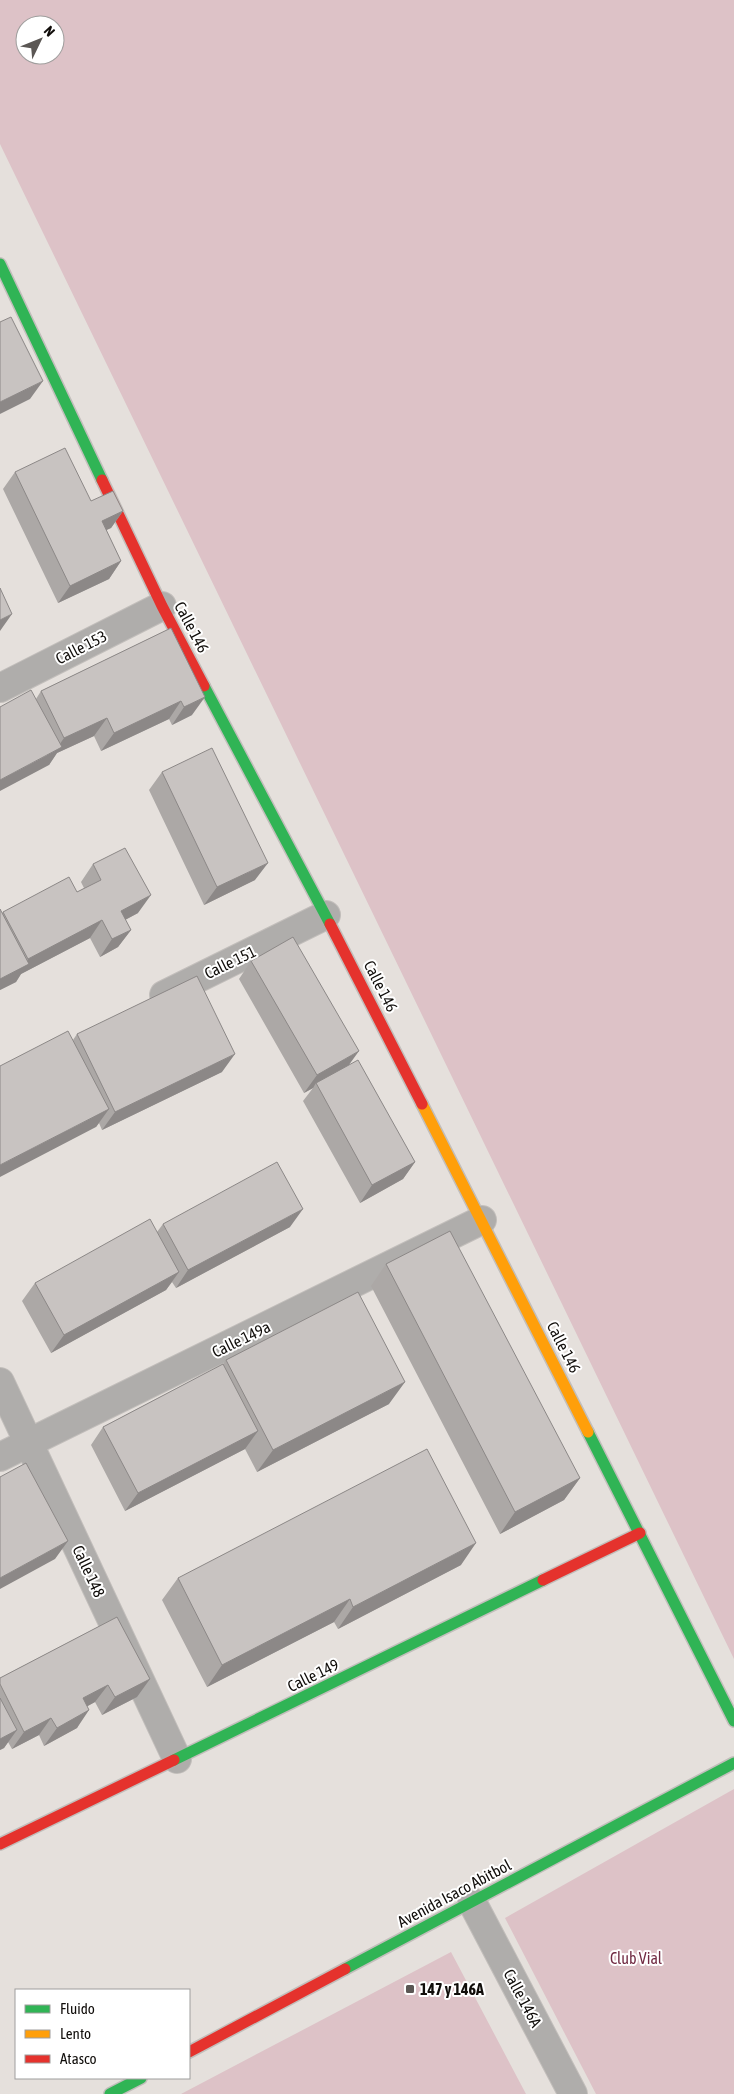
<svg xmlns="http://www.w3.org/2000/svg" width="734" height="2094" font-family="'Asap Condensed',sans-serif">
  <rect width="100%" height="100%" fill="#e5e0dc"/>
  <path fill="#ddc2c7" fill-rule="evenodd" d="M 0,0 L 734,0 L 734,1659 L 0,144 ZM 25,25 L 55,25 L 55,55 L 25,55 Z
    M 734,1789 L 734,2094 L 596,2094 L 505,1918 Z
    M 451,1952 L 526,2094 L 181,2094 Z"/>
  <g fill="none" stroke-linecap="round" stroke-linejoin="round">
    <g stroke="#c2bebb" stroke-width="30">
      <path id="street" d="M 0,688 L 162,606
        M 164,995 L 326,915
        M 0,1382 L 177,1759
        M 0,1457 L 482,1220
        M 472,1902 L 573,2094"/>
    </g>
    <g stroke="#c2bebb" stroke-width="14">
      <path id="fast" d="M 0,264 L 102,480
        M 204,686 L 330,924
        M 588,1432 L 734,1721
        M 174,1760 L 543,1580
        M 345,1969 L 734,1763
        M 110,2094 L 141,2078"/>
    </g>
    <g stroke="#c2bebb" stroke-width="14">
      <path id="slow" d="M 422,1104 L 588,1432"/>
    </g>
    <g stroke="#c2bebb" stroke-width="14">
      <path id="jam" d="M 102,480 L 162,606 L 204,686
        M 330,924 L 422,1104
        M 543,1580 L 640,1533
        M 0,1844 L 174,1760
        M 189,2052 L 345,1969"/>
    </g>
    <use href="#street" stroke="#afadab" stroke-width="28"/>
    <use href="#fast" stroke="#30b455" stroke-width="11"/>
    <use href="#slow" stroke="#ff9f0a" stroke-width="11"/>
    <use href="#jam" stroke="#e5322d" stroke-width="11"/>
  </g>
  <path fill="#aca8a6" d="M 15,472 L 91,501 L 123,511 L 111,528 L 106,530 L 121,561 L 109,579 L 58,603 L 3,489 Z
    M 171,628 L 192,715 L 172,725 L 169,719 L 101,751 L 94,736 L 57,753 L 49,765 L 36,699 L 41,691 Z
    M 162,772 L 255,880 L 204,905 L 149,790 Z
    M 93,864 L 138,913 L 125,920 L 131,930 L 118,947 L 100,957 L 90,938 L 21,974 L 16,982 L 0,990 L 0,909 L 2,913 L 3,912 L 77,892 L 84,888 L 81,882 Z
    M 251,961 L 349,1065 L 415,1162 L 403,1179 L 360,1203 L 303,1101 L 313,1088 L 304,1093 L 239,979 Z
    M 77,1034 L 222,1072 L 102,1130 L 99,1123 L 96,1127 L 73,1040 Z
    M 163,1224 L 290,1227 L 176,1288 L 172,1282 L 166,1290 L 51,1353 L 22,1301 L 35,1283 L 157,1232 Z
    M 386,1264 L 580,1478 L 564,1500 L 500,1534 L 371,1286 Z
    M 226,1360 L 389,1404 L 257,1472 L 245,1449 L 125,1511 L 91,1445 L 103,1427 L 223,1364 Z
    M 461,1565 L 338,1629 L 334,1622 L 207,1687 L 162,1600 L 178,1578 Z
    M 117,1617 L 137,1697 L 102,1715 L 95,1702 L 87,1706 L 77,1728 L 44,1746 L 39,1735 L 12,1749 L 8,1742 L 4,1748 L 0,1750 L 0,1678 Z"/>
  <path fill="#8c8887" d="M 43,381 L 30,399 L 0,414 L 0,402 Z
    M 123,511 L 111,528 L 89,538 L 102,521 Z
    M 121,561 L 109,579 L 58,603 L 70,586 Z
    M 12,614 L 0,631 L 0,620 Z
    M 205,697 L 192,715 L 172,725 L 184,707 Z
    M 181,701 L 169,719 L 101,751 L 114,733 Z
    M 107,718 L 94,736 L 57,753 L 49,765 L 0,791 L 0,780 L 55,751 L 64,738 Z
    M 268,863 L 255,880 L 204,905 L 217,887 Z
    M 151,895 L 138,913 L 108,929 L 121,911 Z
    M 102,920 L 90,938 L 21,974 L 16,982 L 0,990 L 0,979 L 23,967 L 28,959 Z
    M 131,930 L 118,947 L 100,957 L 112,939 Z
    M 359,1051 L 346,1069 L 316,1083 L 313,1088 L 304,1093 L 317,1075 Z
    M 235,1054 L 222,1072 L 102,1130 L 115,1112 Z
    M 109,1109 L 96,1127 L 0,1177 L 0,1165 Z
    M 415,1162 L 403,1179 L 360,1203 L 372,1185 Z
    M 303,1209 L 290,1227 L 176,1288 L 188,1270 Z
    M 179,1272 L 166,1290 L 51,1353 L 64,1335 Z
    M 405,1382 L 389,1404 L 257,1472 L 273,1450 Z
    M 258,1431 L 245,1449 L 125,1511 L 138,1493 Z
    M 580,1478 L 564,1500 L 500,1534 L 515,1512 Z
    M 68,1541 L 55,1559 L 0,1589 L 0,1578 Z
    M 476,1543 L 461,1565 L 338,1629 L 353,1607 Z
    M 350,1599 L 334,1622 L 207,1687 L 222,1665 Z
    M 150,1679 L 137,1697 L 102,1715 L 115,1697 Z
    M 108,1685 L 95,1702 L 70,1716 L 83,1698 Z
    M 89,1710 L 77,1728 L 44,1746 L 57,1728 Z
    M 51,1718 L 39,1735 L 12,1749 L 24,1732 Z
    M 17,1730 L 4,1748 L 0,1750 L 0,1739 Z"/>
  <path fill="#c8c3c1" stroke="#8c8887" d="M 11,317 L 43,381 L 0,402 L 0,322 Z
    M 65,448 L 91,501 L 113,491 L 123,511 L 102,521 L 121,561 L 70,586 L 15,472 Z
    M 0,588 L 12,614 L 0,620 Z
    M 171,628 L 205,697 L 184,707 L 181,701 L 114,733 L 107,718 L 64,738 L 41,691 Z
    M 31,690 L 62,747 L 0,780 L 0,707 Z
    M 212,748 L 268,863 L 217,887 L 162,772 Z
    M 125,848 L 151,895 L 121,911 L 131,930 L 112,939 L 102,920 L 28,959 L 3,912 L 69,877 L 77,892 L 101,880 L 93,864 Z
    M 0,909 L 29,964 L 0,979 Z
    M 293,937 L 359,1051 L 317,1075 L 251,961 Z
    M 197,976 L 235,1054 L 115,1112 L 77,1034 Z
    M 68,1031 L 109,1109 L 0,1165 L 0,1066 Z
    M 358,1060 L 415,1162 L 372,1185 L 316,1083 Z
    M 277,1162 L 303,1209 L 188,1270 L 163,1224 Z
    M 150,1219 L 179,1272 L 64,1335 L 35,1283 Z
    M 450,1231 L 580,1478 L 515,1512 L 386,1264 Z
    M 358,1292 L 405,1382 L 273,1450 L 226,1360 Z
    M 223,1364 L 258,1431 L 138,1493 L 103,1427 Z
    M 427,1449 L 476,1543 L 353,1607 L 350,1599 L 222,1665 L 178,1578 Z
    M 26,1463 L 68,1541 L 0,1578 L 0,1477 Z
    M 117,1617 L 150,1679 L 115,1697 L 108,1685 L 83,1698 L 89,1710 L 57,1728 L 51,1718 L 24,1732 L 0,1684 L 0,1678 Z
    M 0,1698 L 17,1730 L 0,1739 Z"/>
  <rect fill="#5b5754" stroke="#fff" stroke-width="2" x="405" y="1984" width="10" height="10" rx="2.5"/>
  <g text-anchor="middle" dominant-baseline="central" stroke-width="4" stroke-linejoin="round" paint-order="stroke">
    <g font-size="16" fill="#100d0a" stroke="#fff">
      <text transform="translate(192 627) rotate(62)">Calle 146</text>
      <text transform="translate(81 647) rotate(-27)">Calle 153</text>
      <text transform="translate(230 962) rotate(-26)">Calle 151</text>
      <text transform="translate(381 986) rotate(63)">Calle 146</text>
      <text transform="translate(241 1339) rotate(-26)">Calle 149a</text>
      <text transform="translate(564 1347) rotate(63)">Calle 146</text>
      <text transform="translate(89 1571) rotate(65)">Calle 148</text>
      <text transform="translate(313 1675) rotate(-26)">Calle 149</text>
      <text transform="translate(454 1893) rotate(-28)">Avenida Isaco Abitbol</text>
      <text transform="translate(523 1998) rotate(62)">Calle 146A</text>
    </g>
    <g font-size="16" fill="#712b43" stroke="#fff">
      <text x="636" y="1958">Club Vial</text>
    </g>
    <g font-size="16" font-weight="bold" fill="#100d0a" stroke="#fff" text-anchor="start">
      <text x="420" y="1989">147 y 146A</text>
    </g>
  </g>
  <rect x="15" y="1989" width="175" height="90" fill="#ffffff" stroke="#9f9e9d"/>
  <rect x="25" y="2005" width="25" height="8" fill="#30b455" stroke="#9f9e9d"/>
  <text x="60" y="2014" font-size="15" fill="#100d0a">Fluido</text>
  <rect x="25" y="2030" width="25" height="8" fill="#ff9f0a" stroke="#9f9e9d"/>
  <text x="60" y="2039" font-size="15" fill="#100d0a">Lento</text>
  <rect x="25" y="2055" width="25" height="8" fill="#e5322d" stroke="#9f9e9d"/>
  <text x="60" y="2064" font-size="15" fill="#100d0a">Atasco</text>
  <g transform="translate(40 40) rotate(47)"><circle r="24" fill="#ffffff" stroke="#9f9e9d"/>
  <path d="M0-4L9 19L0 12L-9 19Z" fill="#5b5754"/>
  <text y="-8" font-size="14" font-weight="bold" text-anchor="middle" fill="#100d0a">N</text>
  </g>
</svg>
